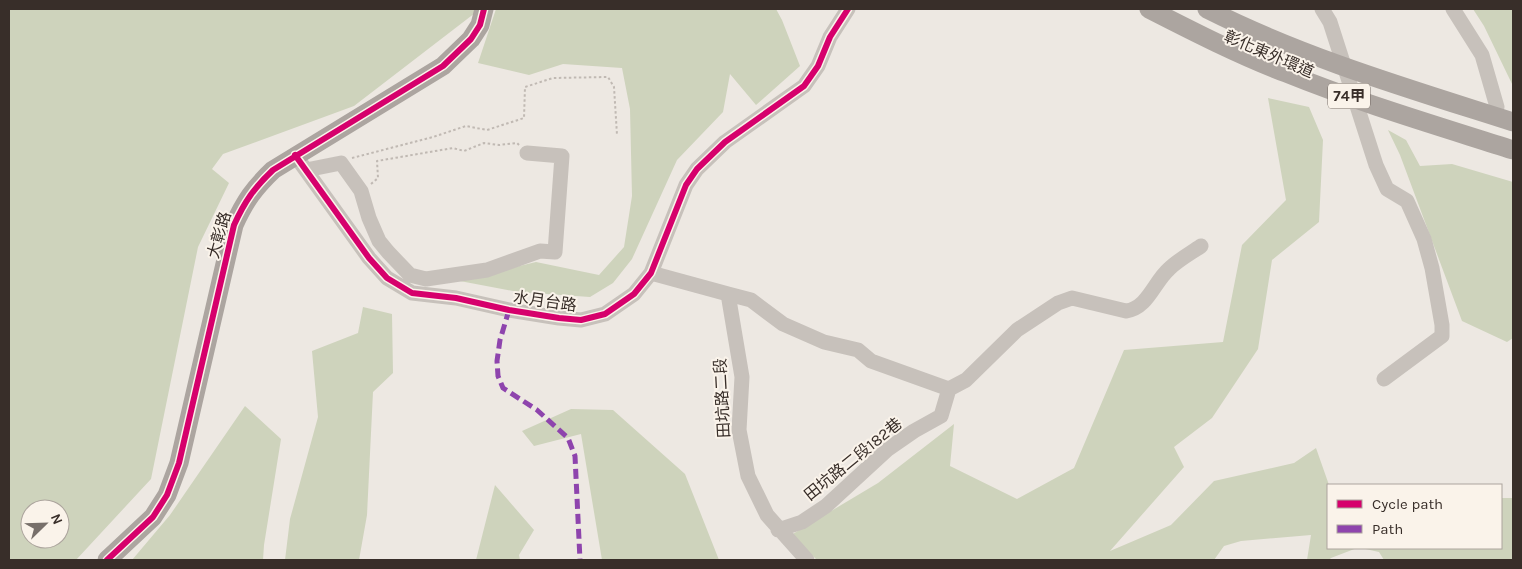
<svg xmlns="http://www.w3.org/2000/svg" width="1522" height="569" font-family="Karla,'Noto Sans TC',sans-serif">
  <rect width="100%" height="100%" fill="#ede8e2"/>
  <path fill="#ced3bc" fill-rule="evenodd" d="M 9,9 L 475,9 L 475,13 L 354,106 L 223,154 L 212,169 L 229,183 L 198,247 L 151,479 L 76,560 L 9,560 ZM 30,509 L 60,509 L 60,539 L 30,539 Z
    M 496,9 L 776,9 L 782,20 L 800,66 L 756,105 L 730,74 L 723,112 L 677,160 L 632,259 L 613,283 L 590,297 L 518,292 L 444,278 L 495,272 L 536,262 L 599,275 L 624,247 L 632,196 L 630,109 L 622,68 L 563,64 L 529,75 L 478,63 Z
    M 1473,9 L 1513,9 L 1513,86 L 1484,26 Z
    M 1268,98 L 1309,107 L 1323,140 L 1319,222 L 1272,260 L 1258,349 L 1212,418 L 1174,447 L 1184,467 L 1110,551 L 1171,525 L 1214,481 L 1294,463 L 1316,448 L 1329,485 L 1328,548 L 1357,548 L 1331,558 L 1329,560 L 1307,560 L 1311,535 L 1241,541 L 1224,546 L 1214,560 L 817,560 L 791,535 L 878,483 L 954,424 L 950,466 L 1017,499 L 1074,468 L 1124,350 L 1223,342 L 1242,245 L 1286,200 Z
    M 1388,130 L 1406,140 L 1420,166 L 1452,164 L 1513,182 L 1513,338 L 1507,342 L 1462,321 L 1400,155 Z
    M 363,307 L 392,314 L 393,373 L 373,392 L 367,515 L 359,560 L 285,560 L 290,519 L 318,417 L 312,351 L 358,333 Z
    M 245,406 L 281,439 L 264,545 L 263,560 L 132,560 L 170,515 Z
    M 571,409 L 613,410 L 685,474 L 719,560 L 602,560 L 581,434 L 534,446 L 522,431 Z
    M 495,485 L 534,530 L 519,555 L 520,560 L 476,560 Z
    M 1501,498 L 1513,498 L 1513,560 L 1384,560 L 1379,552 L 1361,548 L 1501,548 Z"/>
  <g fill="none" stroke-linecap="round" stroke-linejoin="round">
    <path stroke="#c0b9b3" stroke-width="2" stroke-dasharray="2.5 2.5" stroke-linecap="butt" d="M 352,158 L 433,137 L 466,126 L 487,130 L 524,118 L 525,87 L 553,78 L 608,77 L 614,87 L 617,135
      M 371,184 L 378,178 L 377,161 L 453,148 L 464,151 L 484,143 L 499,145 L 517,143 L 519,145"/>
    <path stroke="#c7c1bb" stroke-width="15" d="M 1322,9 L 1330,22 L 1376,165 L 1387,189 L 1407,201 L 1424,239 L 1432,268 L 1442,325 L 1442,336 L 1384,379
      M 1453,9 L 1482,55 L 1497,107
      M 295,155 L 369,258 L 387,278 L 412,293 L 456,298 L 509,310 L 559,318 L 581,320 L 605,314 L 634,294 L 651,273 L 686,185 L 697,169 L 725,142 L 804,86 L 818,66 L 830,37 L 848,9
      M 306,170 L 341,163 L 361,191 L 369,218 L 379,241 L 388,252 L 410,275 L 426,279 L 487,270 L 540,251 L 555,252 L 562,156 L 527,153
      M 651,273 L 728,294 L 742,377 L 739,430 L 748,476 L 767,515 L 807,560
      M 728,294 L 751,300 L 783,324 L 824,342 L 858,350 L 871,361 L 949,389
      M 778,530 L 802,522 L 826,506 L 888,449 L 914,431 L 941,416 L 949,389 L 966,380 L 1017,330 L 1058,303 L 1072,298 L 1126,311 C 1148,308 1154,282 1169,269 C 1178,260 1191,253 1201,246"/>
    <path stroke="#aca5a0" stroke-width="19" d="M 1149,9 C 1194,32 1239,55 1286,73 C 1360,103 1438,126 1513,150
      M 1207,9 C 1304,58 1410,89 1513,122
      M 107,560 L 153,517 L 167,495 L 179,463 L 234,225 C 245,201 254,188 273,170 L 443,66 L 471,39 L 480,25 L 484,9"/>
    <path stroke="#8e44ad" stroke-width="5" stroke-dasharray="10 5" stroke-linecap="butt" d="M 509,310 L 500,340 L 497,361 L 498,376 L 503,388 L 537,410 L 568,438 L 575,456 L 580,560"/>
    <g stroke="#faf3ea" stroke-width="9">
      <path id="cycleway" d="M 295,155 L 369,258 L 387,278 L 412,293 L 456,298 L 509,310 L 559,318 L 581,320 L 605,314 L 634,294 L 651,273 L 686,185 L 697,169 L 725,142 L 804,86 L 818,66 L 830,37 L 848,9
        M 107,560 L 153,517 L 167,495 L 179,463 L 234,225 C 245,201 254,188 273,170 L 443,66 L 471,39 L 480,25 L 484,9"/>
    </g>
    <use href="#cycleway" stroke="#d6006c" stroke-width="6"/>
  </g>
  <g text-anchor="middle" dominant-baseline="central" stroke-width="4" stroke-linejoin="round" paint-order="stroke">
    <rect fill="#faf3ea" stroke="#726963" stroke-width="1" x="1328" y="83.5" width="42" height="25" rx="4"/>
    <g font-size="15" font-weight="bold" fill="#382e29">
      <text x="1349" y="96">74甲</text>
    </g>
    <g font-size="16" fill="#382e29" stroke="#faf3ea">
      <text transform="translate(1269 54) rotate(23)">彰化東外環道</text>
      <text transform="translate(219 235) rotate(-74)">大彰路</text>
      <text transform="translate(545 301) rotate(8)">水月台路</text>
      <text transform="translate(722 398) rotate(-93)">田坑路二段</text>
      <text transform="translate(853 459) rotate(-39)">田坑路二段182巷</text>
    </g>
  </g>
  <rect width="1522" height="569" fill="none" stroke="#382e29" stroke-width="20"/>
  <rect x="1327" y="484" width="175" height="65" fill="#faf3ea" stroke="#aca49d"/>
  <rect x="1337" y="500" width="25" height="8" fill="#d6006c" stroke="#aca49d"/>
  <text x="1372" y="509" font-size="15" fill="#382e29">Cycle path</text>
  <rect x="1337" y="525" width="25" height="8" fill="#8e44ad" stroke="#aca49d"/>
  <text x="1372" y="534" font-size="15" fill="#382e29">Path</text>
  <g transform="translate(45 524) rotate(67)"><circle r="24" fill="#faf3ea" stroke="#aca49d"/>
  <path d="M0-4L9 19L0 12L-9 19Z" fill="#776f6a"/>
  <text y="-8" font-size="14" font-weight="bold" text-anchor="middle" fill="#382e29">N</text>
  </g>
</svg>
